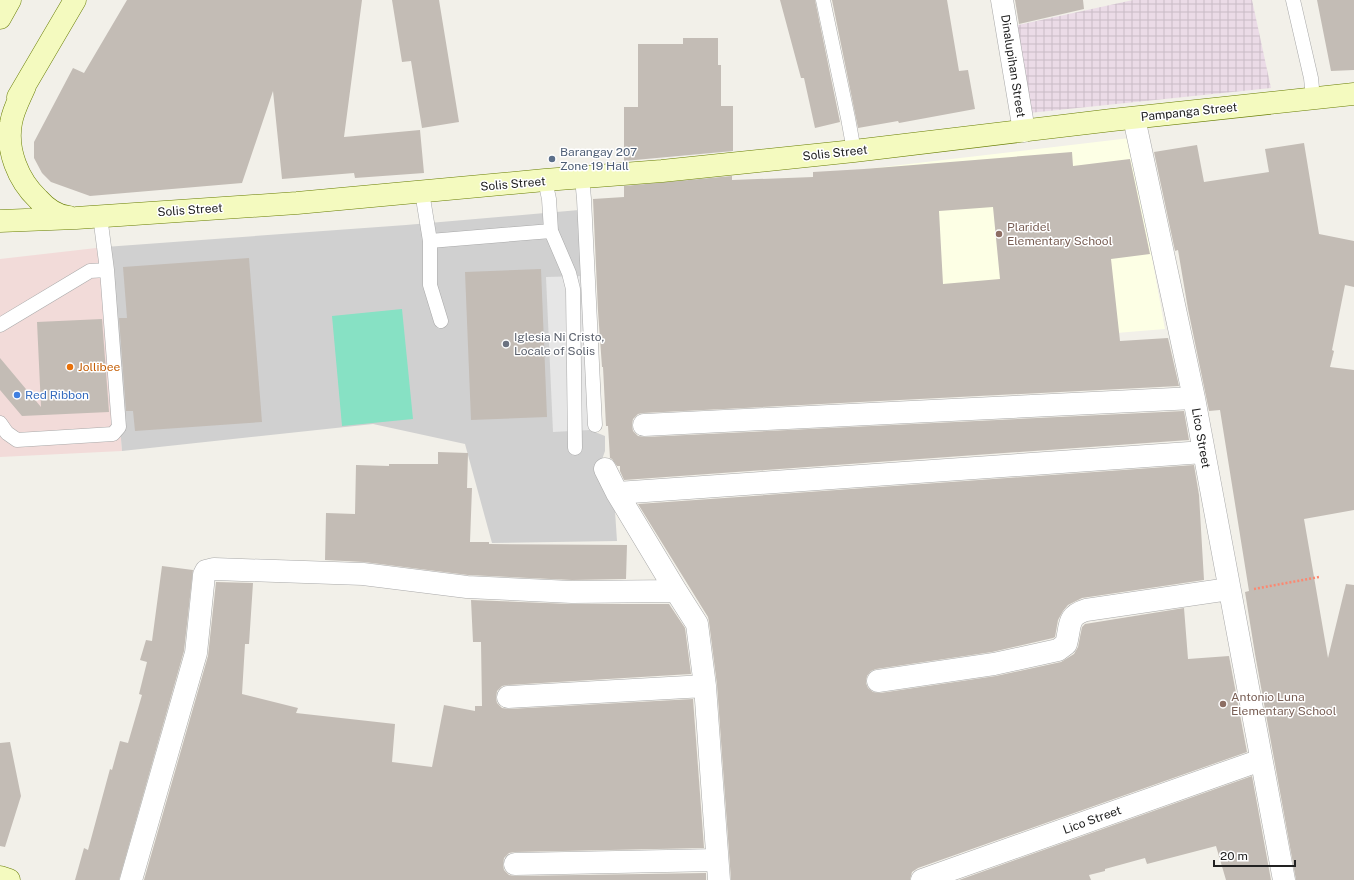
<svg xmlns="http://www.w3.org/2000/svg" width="1354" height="880" font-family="'Public Sans',sans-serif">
  <defs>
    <pattern id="industrial-grid" width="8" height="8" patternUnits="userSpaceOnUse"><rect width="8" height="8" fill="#ebdbe7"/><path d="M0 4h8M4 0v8" fill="none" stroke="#c9bcc6"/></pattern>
  </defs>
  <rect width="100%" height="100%" fill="#f2f0e9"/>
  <path fill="#f2dbd9" d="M 105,247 L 122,451 L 0,457 L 0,259 Z"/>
  <path fill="url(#industrial-grid)" d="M 1133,0 L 1252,0 L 1271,88 L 1029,113 L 1014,26 Z"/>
  <path fill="#fdffe5" d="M 1130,138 L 1165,329 L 959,346 L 849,171 Z"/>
  <path fill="#d0d0d0" d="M 579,210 L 590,430 L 605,436 L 605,451 L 599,468 L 614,496 L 617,541 L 492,543 L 465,444 L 373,424 L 122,451 L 105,247 L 406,225 Z"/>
  <path fill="#87e1c4" d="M 402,309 L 413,419 L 342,426 L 332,316 Z"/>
  <path fill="#e6e6e6" d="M 583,276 L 590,430 L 553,432 L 546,277 Z"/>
  <path fill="#c3bcb5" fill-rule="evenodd" d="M 127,0 L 362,0 L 344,137 L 420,130 L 424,173 L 355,178 L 354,173 L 282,179 L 273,91 L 242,183 L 90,196 L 51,182 L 42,173 L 34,158 L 34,142 L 73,68 L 84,73 Z
    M 392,0 L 439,0 L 459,122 L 422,128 L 411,61 L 402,62 Z
    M 780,0 L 815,0 L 840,122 L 815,128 L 804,78 L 801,78 Z
    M 832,0 L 947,0 L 959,71 L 968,70 L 975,109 L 899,123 L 898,121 L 858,128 Z
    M 1015,0 L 1083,0 L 1084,9 L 1019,24 Z
    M 1317,0 L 1354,0 L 1354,70 L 1331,71 Z
    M 683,38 L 718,38 L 718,65 L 721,65 L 721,106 L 733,106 L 733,151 L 624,161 L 624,107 L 638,107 L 638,44 L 683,44 Z
    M 1304,143 L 1319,234 L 1354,241 L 1354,287 L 1345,285 L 1332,350 L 1334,351 L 1330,367 L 1354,370 L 1354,510 L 1304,519 L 1328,658 L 1346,584 L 1354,585 L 1354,880 L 1296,880 L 1255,654 L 1245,592 L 1249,591 L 1220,410 L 1209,411 L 1188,309 L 1178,250 L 1175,251 L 1154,152 L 1197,145 L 1204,182 L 1269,172 L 1265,149 Z
    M 1072,152 L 1073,166 L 1130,159 L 1150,254 L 1111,259 L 1120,341 L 1168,338 L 1179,386 L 643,413 L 638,414 L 633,419 L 632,425 L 633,431 L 638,436 L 645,437 L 1184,411 L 1189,440 L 624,480 L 620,471 L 620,466 L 617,466 L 612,459 L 610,458 L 608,426 L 606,426 L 603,367 L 602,367 L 598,311 L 593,199 L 624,197 L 624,186 L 732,176 L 732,180 L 813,177 L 813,172 L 864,169 ZM 993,207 L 1000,279 L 943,284 L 939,211 Z
    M 249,258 L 262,422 L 135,431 L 133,411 L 126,411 L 119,318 L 127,318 L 123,267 Z
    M 541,269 L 547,417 L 471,420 L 465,272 Z
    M 102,319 L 109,412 L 22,416 L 0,390 L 0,358 L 41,407 L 37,322 Z
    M 438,452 L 468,453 L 467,488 L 472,488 L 470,542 L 489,542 L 489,544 L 627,545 L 626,579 L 572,580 L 468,575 L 364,562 L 325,560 L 326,513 L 355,514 L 356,465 L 389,466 L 389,464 L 438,464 Z
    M 1194,465 L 1199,495 L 1204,580 L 1082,598 L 1068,605 L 1063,611 L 1058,620 L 1055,637 L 1053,638 L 992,652 L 876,669 L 871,671 L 867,676 L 866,683 L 868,688 L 873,692 L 880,693 L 996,676 L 1061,662 L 1074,654 L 1078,647 L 1082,627 L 1085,624 L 1184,608 L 1188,659 L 1229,656 L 1247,752 L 918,868 L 912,872 L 910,880 L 731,880 L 717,685 L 709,622 L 708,617 L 638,504 Z
    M 162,566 L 193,570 L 184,651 L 119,880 L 75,880 L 84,848 L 88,850 L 110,769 L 112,770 L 120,741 L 128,743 L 142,695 L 139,694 L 147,662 L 140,660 L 146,640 L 152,641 Z
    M 216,582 L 253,583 L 249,644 L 245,644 L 242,694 L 298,708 L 296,713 L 395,724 L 392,762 L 432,767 L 444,705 L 475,711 L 475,706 L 482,706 L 481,642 L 473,642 L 471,600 L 571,604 L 669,604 L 685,628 L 691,674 L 507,685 L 502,686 L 497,691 L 496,698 L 497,703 L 502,708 L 509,709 L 693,699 L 704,848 L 515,852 L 509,853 L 504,858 L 503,865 L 504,870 L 509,875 L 515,876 L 706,873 L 706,880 L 144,880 L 208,656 Z
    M 10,742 L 21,796 L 5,847 L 0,846 L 0,743 Z
    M 1252,776 L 1271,880 L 1226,880 L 1216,846 L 1147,864 L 1145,858 L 1105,869 L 1105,871 L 1089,875 L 1091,880 L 959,880 Z"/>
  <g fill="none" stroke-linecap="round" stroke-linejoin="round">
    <g stroke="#a9a9a9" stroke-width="15">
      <path id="lane" d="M 823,0 L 848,118 L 854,151
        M 1293,0 L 1311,78 L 1313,98
        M 582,178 L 584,199 L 595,425
        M 545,180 L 549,199 L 551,231
        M 422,192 L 430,241
        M 100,216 L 107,270
        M 441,321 L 430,285 L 430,241 L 551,231 L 569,273 L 573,289 L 575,448
        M 0,325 L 90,271 L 107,270 L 119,427 L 113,434 L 17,440 L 7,433 L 0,423"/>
    </g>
    <g stroke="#a9a9a9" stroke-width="23">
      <path id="street" d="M 1002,0 L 1024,131
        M 1134,118 L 1194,398 L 1284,880
        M 644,425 L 1194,398
        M 605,469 L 617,493 L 676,591 L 697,624 L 705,686 L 719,880
        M 617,493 L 1204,452
        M 878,681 L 994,664 L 1058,650 L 1066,644 C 1071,627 1066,616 1086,610 L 1229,589
        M 508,697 L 705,686
        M 515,864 L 717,860
        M 131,880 L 196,653 L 204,575 L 206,571 L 214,569 L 363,574 L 467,587 L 572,592 L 676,591
        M 922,880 L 1261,760"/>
    </g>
    <g stroke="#697e04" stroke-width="23">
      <path id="secondary" d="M 0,18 L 10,0
        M 25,86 C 20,98 13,110 11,123 C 6,150 18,180 38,199 C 46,208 56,216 69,217
        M 18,97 L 75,0
        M 0,221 L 76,218 L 297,203 L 545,180 L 662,171 L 854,151 L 1112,120 L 1354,94
        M 0,877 L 9,880"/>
    </g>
    <path stroke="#fb8871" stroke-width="2.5" stroke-dasharray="2 2" stroke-linecap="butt" d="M 1254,589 L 1319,577"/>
    <use href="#lane" stroke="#fff" stroke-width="14"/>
    <use href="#street" stroke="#fff" stroke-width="22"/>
    <use href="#secondary" stroke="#f4fabf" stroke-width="22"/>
  </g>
  <circle fill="#5c6f8a" stroke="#fff" stroke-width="1.5" cx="552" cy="159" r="4"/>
  <g fill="#8d6e63" stroke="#fff" stroke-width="1.5">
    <circle cx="999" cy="234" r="4"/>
    <circle cx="1223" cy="704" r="4"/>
  </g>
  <circle fill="#6b7280" stroke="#fff" stroke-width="1.5" cx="506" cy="344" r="4"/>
  <circle fill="#e8710a" stroke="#fff" stroke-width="1.5" cx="70" cy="367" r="4"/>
  <circle fill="#3f7fe0" stroke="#fff" stroke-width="1.5" cx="17" cy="395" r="4"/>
  <g text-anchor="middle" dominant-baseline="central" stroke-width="3" stroke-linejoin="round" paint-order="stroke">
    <g font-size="12" fill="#222" stroke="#fff">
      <text transform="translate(1013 66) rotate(81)">Dinalupihan Street</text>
      <text transform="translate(1189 112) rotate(-6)">Pampanga Street</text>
      <text transform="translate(835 153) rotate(-6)">Solis Street</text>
      <text transform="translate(513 184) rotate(-5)">Solis Street</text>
      <text transform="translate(190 210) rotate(-4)">Solis Street</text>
      <text transform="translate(1201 438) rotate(80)">Lico Street</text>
      <text transform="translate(1092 820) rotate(-20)">Lico Street</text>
    </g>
    <g font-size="12" fill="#4e5e75" stroke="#fff" text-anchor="start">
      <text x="560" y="152">Barangay 207<tspan x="560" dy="14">Zone 19 Hall</tspan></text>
    </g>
    <g font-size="12" fill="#785e54" stroke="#fff" text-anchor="start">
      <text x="1007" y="227">Plaridel<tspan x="1007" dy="14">Elementary School</tspan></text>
      <text x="1231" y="697">Antonio Luna<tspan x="1231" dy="14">Elementary School</tspan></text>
    </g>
    <g font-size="12" fill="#5b616d" stroke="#fff" text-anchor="start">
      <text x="514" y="337">Iglesia Ni Cristo,<tspan x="514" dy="14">Locale of Solis</tspan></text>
    </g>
    <g font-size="12" fill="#c56008" stroke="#fff" text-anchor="start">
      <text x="78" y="367">Jollibee</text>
    </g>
    <g font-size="12" fill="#366cbe" stroke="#fff" text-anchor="start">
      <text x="25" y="395">Red Ribbon</text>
    </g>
  </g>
  <path d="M1214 860v6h81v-6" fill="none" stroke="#222222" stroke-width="2"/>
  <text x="1220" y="860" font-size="12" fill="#222222" stroke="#ffffff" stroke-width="3" paint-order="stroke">20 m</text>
</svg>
